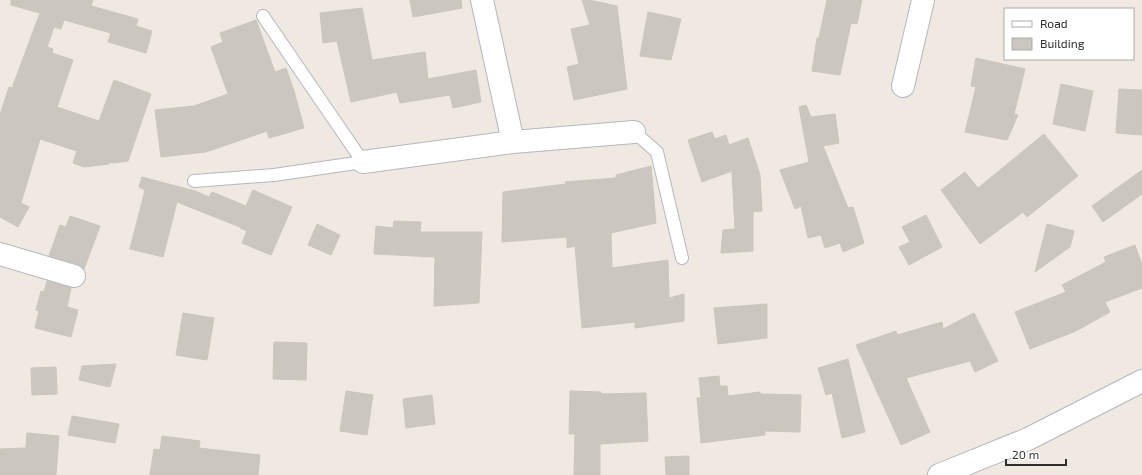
<svg xmlns="http://www.w3.org/2000/svg" width="1142" height="475" font-family="'Exo 2',sans-serif">
  <rect width="100%" height="100%" fill="#efe9e1"/>
  <path fill="#cbc7bf" stroke="#cbc5ba" d="M 11,0 L 93,0 L 91,6 L 138,19 L 136,26 L 152,31 L 146,53 L 108,42 L 111,33 L 64,20 L 61,29 L 54,27 L 47,47 L 53,49 L 52,53 L 73,60 L 57,107 L 99,121 L 114,80 L 151,94 L 128,161 L 114,163 L 110,162 L 109,164 L 84,167 L 73,163 L 77,151 L 40,139 L 21,203 L 29,207 L 18,227 L 0,217 L 0,115 L 9,87 L 12,88 L 40,13 L 11,5 Z
    M 410,0 L 461,0 L 462,8 L 413,17 Z
    M 582,0 L 589,0 L 617,6 L 627,89 L 574,100 L 567,67 L 579,64 L 571,29 L 590,25 Z
    M 827,0 L 862,0 L 857,24 L 851,23 L 840,75 L 812,71 L 817,38 L 819,38 Z
    M 362,8 L 372,60 L 425,52 L 428,79 L 476,70 L 481,102 L 453,108 L 450,95 L 400,103 L 397,92 L 351,102 L 337,41 L 323,43 L 320,13 Z
    M 648,12 L 681,19 L 671,60 L 640,56 Z
    M 256,20 L 275,72 L 286,68 L 294,91 L 304,128 L 269,138 L 267,131 L 206,152 L 161,157 L 155,110 L 194,106 L 228,94 L 211,47 L 223,42 L 220,33 Z
    M 976,58 L 1025,69 L 1014,114 L 1018,115 L 1007,140 L 965,132 L 976,87 L 971,86 Z
    M 1061,84 L 1093,91 L 1085,131 L 1053,124 Z
    M 1119,89 L 1142,90 L 1142,135 L 1116,133 Z
    M 806,105 L 811,117 L 835,114 L 839,143 L 823,146 L 848,208 L 853,207 L 864,243 L 843,252 L 840,243 L 825,248 L 821,235 L 808,238 L 801,206 L 795,209 L 780,170 L 809,162 L 799,107 Z
    M 712,132 L 715,139 L 726,135 L 729,145 L 748,138 L 760,175 L 762,211 L 753,212 L 753,251 L 721,253 L 723,230 L 735,229 L 732,171 L 702,182 L 688,140 Z
    M 1044,134 L 1078,176 L 1027,217 L 1023,212 L 980,244 L 941,190 L 965,172 L 978,188 Z
    M 651,166 L 656,223 L 611,233 L 612,268 L 668,260 L 669,298 L 684,294 L 684,321 L 635,328 L 635,322 L 582,328 L 575,246 L 567,248 L 567,237 L 502,242 L 503,192 L 566,184 L 565,182 L 616,178 L 616,175 Z
    M 1142,170 L 1142,194 L 1103,222 L 1092,206 Z
    M 142,177 L 195,191 L 209,197 L 212,192 L 246,206 L 253,190 L 292,207 L 271,255 L 242,243 L 247,231 L 240,228 L 240,227 L 177,202 L 163,257 L 130,249 L 145,190 L 139,187 Z
    M 926,215 L 942,247 L 909,265 L 899,247 L 910,242 L 902,227 Z
    M 70,216 L 100,226 L 84,269 L 78,264 L 49,256 L 60,225 L 66,227 Z
    M 394,221 L 421,222 L 420,232 L 482,232 L 479,303 L 434,306 L 435,257 L 374,254 L 376,226 L 393,228 Z
    M 317,224 L 340,235 L 331,255 L 308,245 Z
    M 1047,224 L 1074,231 L 1070,247 L 1035,272 Z
    M 1135,245 L 1142,265 L 1142,288 L 1105,302 L 1110,312 L 1076,331 L 1030,349 L 1015,312 L 1066,292 L 1062,285 L 1106,262 L 1104,257 Z
    M 47,281 L 71,288 L 67,307 L 78,310 L 71,337 L 35,328 L 39,311 L 36,310 L 41,291 L 44,292 Z
    M 767,304 L 767,338 L 718,344 L 714,308 Z
    M 183,313 L 214,318 L 207,360 L 176,355 Z
    M 974,313 L 998,361 L 975,372 L 970,361 L 906,378 L 930,432 L 901,445 L 856,345 L 896,331 L 897,335 L 942,322 L 943,329 Z
    M 274,342 L 307,343 L 306,380 L 273,379 Z
    M 848,359 L 865,432 L 842,438 L 832,393 L 826,395 L 818,368 Z
    M 116,364 L 110,387 L 79,380 L 82,366 Z
    M 56,367 L 57,394 L 32,395 L 31,368 Z
    M 719,376 L 720,386 L 727,386 L 728,396 L 760,392 L 760,394 L 801,395 L 800,432 L 765,431 L 765,435 L 701,443 L 697,398 L 701,398 L 699,378 Z
    M 346,391 L 373,395 L 367,435 L 340,431 Z
    M 570,391 L 601,392 L 601,394 L 646,393 L 648,441 L 600,444 L 600,475 L 574,475 L 575,434 L 569,434 Z
    M 432,395 L 435,424 L 406,428 L 403,399 Z
    M 72,416 L 119,424 L 115,443 L 68,435 Z
    M 27,433 L 59,436 L 56,475 L 0,475 L 0,449 L 26,448 Z
    M 162,436 L 200,441 L 199,448 L 260,455 L 258,475 L 150,475 L 154,449 L 160,450 Z
    M 689,456 L 689,475 L 666,475 L 665,457 Z"/>
  <g fill="none" stroke-linecap="round" stroke-linejoin="round">
    <g stroke="#b4b7c1" stroke-width="14">
      <path id="service" d="M 634,132 L 657,152 L 682,258
        M 194,181 L 274,175 L 363,162 L 263,16"/>
    </g>
    <g stroke="#b4b7c1" stroke-width="24">
      <path id="minor" d="M 482,0 L 513,142
        M 903,86 L 923,0
        M 363,162 L 513,142 L 634,132
        M 0,254 L 74,276
        M 939,475 L 1028,439 L 1142,381"/>
    </g>
    <use href="#service" stroke="#fff" stroke-width="12"/>
    <use href="#minor" stroke="#fff" stroke-width="22"/>
  </g>
  <rect x="1004" y="8" width="130" height="52" fill="#ffffff" stroke="#ababab"/>
  <rect x="1012" y="21" width="20" height="6" fill="#ffffff" stroke="#ababab"/>
  <text x="1040" y="28" font-size="12" fill="#2e2e2e">Road</text>
  <rect x="1012" y="38" width="20" height="12" fill="#cbc7bf" stroke="#ababab"/>
  <text x="1040" y="48" font-size="12" fill="#2e2e2e">Building</text>
  <path d="M1006 459v6h60v-6" fill="none" stroke="#2e2e2e" stroke-width="2"/>
  <text x="1012" y="459" font-size="12" fill="#2e2e2e" stroke="#ffffff" stroke-width="3" paint-order="stroke">20 m</text>
</svg>
